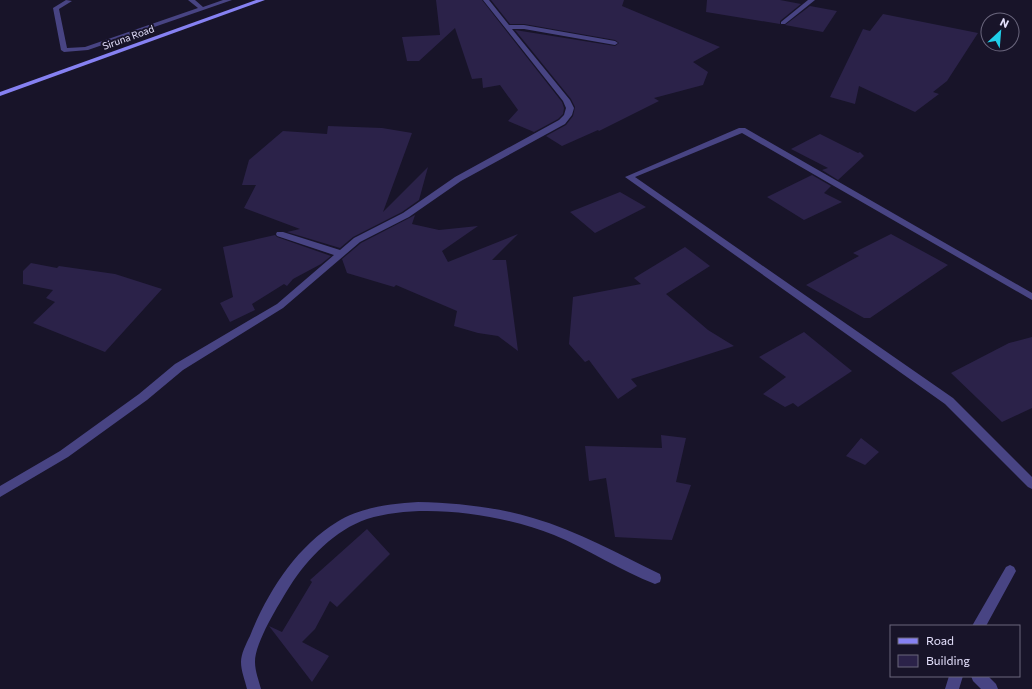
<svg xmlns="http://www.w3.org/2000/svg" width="1032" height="689" font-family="Commissioner,sans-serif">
  <rect width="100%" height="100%" fill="#181429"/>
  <path fill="#2b2249" d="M 436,0 L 482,0 L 562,102 L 564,108 L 563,114 L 558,119 L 534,132 L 508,121 L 518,110 L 500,85 L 483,88 L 482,78 L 472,79 L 455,28 L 419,61 L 407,61 L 402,37 L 440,35 Z
    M 491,0 L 624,0 L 622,6 L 720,47 L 693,62 L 708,72 L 703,85 L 654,98 L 659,101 L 599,131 L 598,130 L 562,146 L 546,136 L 566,125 L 573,116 L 575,107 L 571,99 L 515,30 L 615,46 L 619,43 L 615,40 L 524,24 L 510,24 Z
    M 707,0 L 780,0 L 801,4 L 780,21 L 780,24 L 706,12 Z
    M 810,6 L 837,11 L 823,32 L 785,25 Z
    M 883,14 L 978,33 L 947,81 L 933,92 L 939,94 L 915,112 L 859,86 L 855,104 L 830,97 L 863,29 L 870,31 Z
    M 328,126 L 382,128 L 412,133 L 383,212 L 428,167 L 419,200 L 402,212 L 353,237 L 340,248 L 287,232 L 300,229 L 244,208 L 256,185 L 242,185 L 249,160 L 283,131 L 327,134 Z
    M 820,134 L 858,153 L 860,152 L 864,156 L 838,180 L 822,170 L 828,168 L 791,149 Z
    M 812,175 L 831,186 L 824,193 L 842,202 L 804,220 L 767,197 Z
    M 620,192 L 646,207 L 595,233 L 570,212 Z
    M 415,215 L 412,224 L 439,230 L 478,226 L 442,251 L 448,262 L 518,234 L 492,260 L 506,260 L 518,351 L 498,336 L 478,333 L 454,326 L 457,311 L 396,285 L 394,287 L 347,273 L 342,259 L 361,243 Z
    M 891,234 L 948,265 L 870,318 L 864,318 L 806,285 L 859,256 L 853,253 Z
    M 275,235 L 277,237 L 331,256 L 321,264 L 293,279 L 287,286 L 284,284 L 252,304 L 255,310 L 230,322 L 220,303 L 233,297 L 223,247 Z
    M 685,247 L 710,266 L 666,294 L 708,330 L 734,346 L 631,379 L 637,386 L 618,399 L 589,360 L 585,362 L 569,344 L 573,297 L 641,284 L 634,278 Z
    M 31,263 L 57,268 L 59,266 L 115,274 L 162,289 L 105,352 L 33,323 L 55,302 L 46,298 L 53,290 L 23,284 L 23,271 Z
    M 804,332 L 852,371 L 798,407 L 793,403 L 785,407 L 763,394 L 786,377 L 759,357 Z
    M 1032,337 L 1032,408 L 1002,422 L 951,373 L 1009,343 Z
    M 661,435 L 686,438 L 676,482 L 691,485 L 672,540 L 615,537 L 606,478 L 589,481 L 585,446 L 662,448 Z
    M 861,438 L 879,452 L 865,465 L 846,456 Z
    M 367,529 L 390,554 L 337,607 L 330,601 L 315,629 L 302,642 L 329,656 L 312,682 L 269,626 L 282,632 L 312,582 L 310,580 Z"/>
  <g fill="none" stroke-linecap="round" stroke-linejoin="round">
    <path fill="#484483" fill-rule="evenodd" d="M 66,0 L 72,1 L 59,9 L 67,48 L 85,47 L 198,8 L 188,0 L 195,0 L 203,7 L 223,0 L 232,0 L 88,50 L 64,52 L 61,50 L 53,8 Z"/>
    <path fill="#484483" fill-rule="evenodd" d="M 483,0 L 489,0 L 509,25 L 524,25 L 615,41 L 618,43 L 615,45 L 524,29 L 512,29 L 570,100 L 574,108 L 572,115 L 565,124 L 461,181 L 409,217 L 360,242 L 283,308 L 183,370 L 147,400 L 68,457 L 0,497 L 0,486 L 60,451 L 139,394 L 175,364 L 277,304 L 334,255 L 277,236 L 276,234 L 277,232 L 283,232 L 340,250 L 354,238 L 403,213 L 455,177 L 559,120 L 564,115 L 566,108 L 563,101 Z
      M 808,0 L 815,0 L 785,24 L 781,24 L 781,22 Z
      M 739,128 L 745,128 L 1032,293 L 1032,300 L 742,133 L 635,177 L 953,398 L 1032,477 L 1032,489 L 1028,487 L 945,404 L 625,177 Z
      M 418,502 C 458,503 496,507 533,518 C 578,531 619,554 660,574 L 661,578 L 660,582 L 655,584 C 621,571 588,549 554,535 C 501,514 421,502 367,519 C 335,530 308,558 290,586 C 279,604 255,642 255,662 C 255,671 259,681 261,689 L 247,689 C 245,680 241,671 241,662 C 241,654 246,644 250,636 C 267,593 296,547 337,522 C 361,507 390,504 418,502 Z
      M 1010,565 L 1014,567 L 1016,571 L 986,626 L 972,626 L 1006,567 Z
      M 949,676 L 963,676 L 959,689 L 945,689 Z
      M 971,676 L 988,676 L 996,684 L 998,689 L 981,689 L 973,681 Z"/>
    <path fill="#8681f2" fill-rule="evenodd" d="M 256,0 L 265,0 L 0,96 L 0,92 Z"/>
  </g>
  <g text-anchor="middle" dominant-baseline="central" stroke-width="4" stroke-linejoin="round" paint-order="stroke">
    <g font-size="10" fill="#e4e0fc" stroke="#181429">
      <text transform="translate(128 37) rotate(-20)">Siruna Road</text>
    </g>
  </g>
  <rect x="890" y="625" width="130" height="52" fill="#181429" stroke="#6a667d"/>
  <rect x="898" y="638" width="20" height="6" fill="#8681f2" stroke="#6a667d"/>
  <text x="926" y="645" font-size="12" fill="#e4e0fc">Road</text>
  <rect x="898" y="655" width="20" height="12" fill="#2b2249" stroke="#6a667d"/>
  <text x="926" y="665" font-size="12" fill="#e4e0fc">Building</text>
  <g transform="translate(1000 32) rotate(26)"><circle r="19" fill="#181429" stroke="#6a667d"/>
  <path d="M0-3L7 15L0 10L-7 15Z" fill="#20cee8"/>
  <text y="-6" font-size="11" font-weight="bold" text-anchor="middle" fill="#e4e0fc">N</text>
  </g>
</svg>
